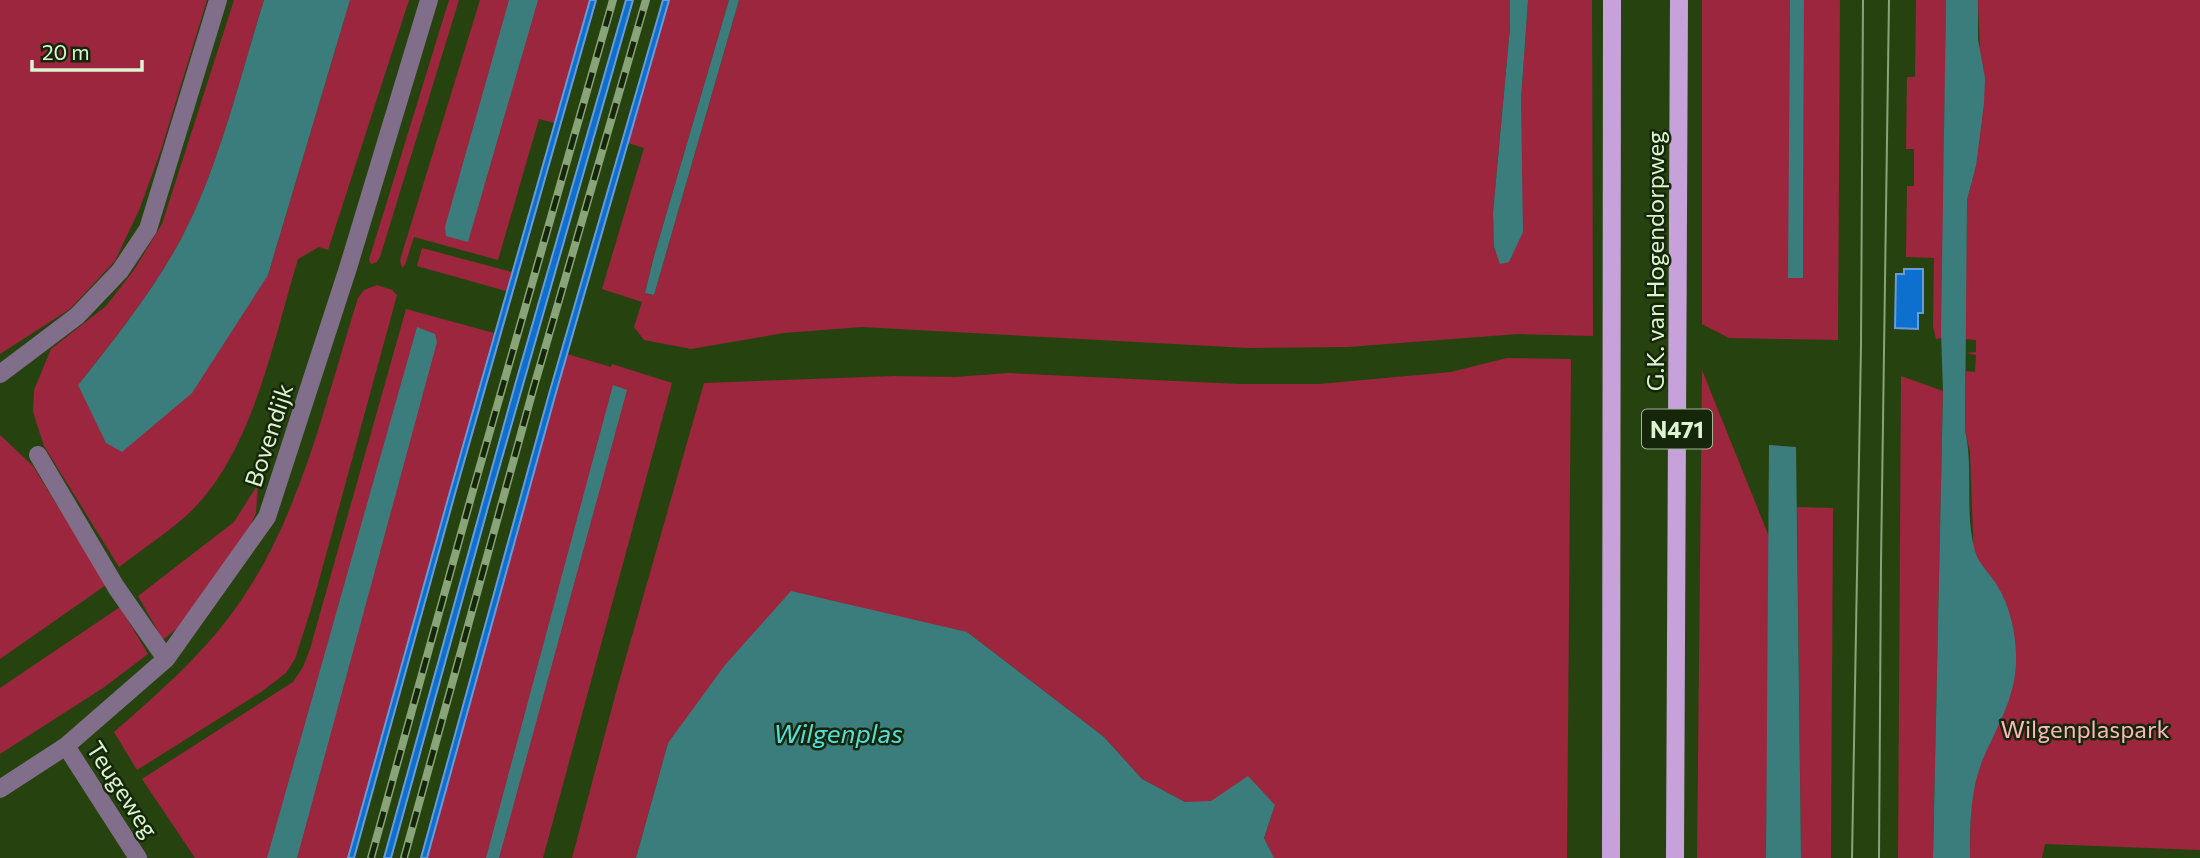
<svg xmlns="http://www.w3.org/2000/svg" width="2200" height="858" font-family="Commissioner,sans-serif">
  <rect width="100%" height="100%" fill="#26430f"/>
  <path fill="#9b263e" d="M 0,0 L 207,0 L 161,150 L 140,208 L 115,261 L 70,309 L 0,354 Z
    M 234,0 L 264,0 C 239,80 219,168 180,241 C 152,292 114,340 78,385 L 268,275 L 350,0 L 409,0 L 328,250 L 319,247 L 298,259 C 273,341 252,456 187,515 C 166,534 141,550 119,567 L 44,446 L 33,412 L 34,390 L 51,349 L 106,306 L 134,270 L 162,224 Z
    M 449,0 L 459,0 L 380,257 L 377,262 L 371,264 L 369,260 Z
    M 480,0 L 590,0 L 555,123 L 539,119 L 498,260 L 414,237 L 405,265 L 402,268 L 400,260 Z
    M 669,0 L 729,0 L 654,256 L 645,293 L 654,295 L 739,0 L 1510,0 L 1510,27 L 1493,213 L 1495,254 L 1521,100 L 1528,0 L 1592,0 L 1593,336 L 1518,334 L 1348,347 L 1248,348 L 862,327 L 784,333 L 691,349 L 644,340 L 634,327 L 642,302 L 602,289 L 644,148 L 628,143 Z
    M 1702,0 L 1790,0 L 1789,278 L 1803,277 L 1804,0 L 1840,0 L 1838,340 L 1729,338 L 1702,324 Z
    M 1916,0 L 1946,0 L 1942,338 L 1936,339 L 1933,327 L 1934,258 L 1906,257 L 1907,186 L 1914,186 L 1914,149 L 1906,149 L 1907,77 L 1915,77 Z
    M 1978,0 L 2200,0 L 2200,850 L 2045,844 L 2042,858 L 1970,858 L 1973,536 L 1970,452 L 1965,430 L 1966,371 L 1975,372 L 1976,355 L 1966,353 L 1976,352 L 1976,340 L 1965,339 L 1967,200 L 1976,166 L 1980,51 Z
    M 422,248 L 512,272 L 506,291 L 417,266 Z
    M 377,285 L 392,290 L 397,295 L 312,606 L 295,659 L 286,673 L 261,692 L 137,770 L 114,732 C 161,691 207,651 242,599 C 302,511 326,399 358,298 L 364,290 Z
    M 406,309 L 494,333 L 348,858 L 195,858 L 142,779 L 293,682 L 303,667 L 310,649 Z
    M 567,354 L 611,367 L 612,364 L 672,383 L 543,858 L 427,858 Z
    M 1507,358 L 1571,359 L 1567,858 L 1274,858 L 1264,838 L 1275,805 L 1185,802 L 1142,779 L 1104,737 L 967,632 L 668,743 L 636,858 L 572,858 L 618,685 L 704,383 L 894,376 L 956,377 L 1008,373 L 1239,384 L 1319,384 L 1451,372 Z
    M 1702,370 L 1770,539 L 1766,858 L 1697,858 Z
    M 1901,376 L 1943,391 L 1933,858 L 1898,858 Z
    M 0,435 L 33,466 L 106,585 L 0,659 Z
    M 258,484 L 256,513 L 229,573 L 188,619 L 163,640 L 138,596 L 234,522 Z
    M 1797,507 L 1833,508 L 1831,858 L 1801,858 Z
    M 120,607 L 148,654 L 103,688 L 0,754 L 0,688 Z"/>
  <path fill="#3b7d7c" d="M 264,0 L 350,0 L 268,275 L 192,393 L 122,452 L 106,443 L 78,385 C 114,340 152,292 180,241 C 219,168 239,80 264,0 Z
    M 509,0 L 538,0 L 468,242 L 446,236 L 445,227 Z
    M 729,0 L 739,0 L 654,295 L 645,293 L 654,256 Z
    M 1510,0 L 1528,0 L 1521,100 L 1523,232 L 1509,262 L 1500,264 L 1494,247 L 1493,213 L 1510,27 Z
    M 1790,0 L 1804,0 L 1803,278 L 1788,278 Z
    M 1946,0 L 1978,0 L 1978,39 L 1985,78 L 1984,103 L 1976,166 L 1967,200 L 1965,430 C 1974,470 1964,512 1975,551 C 1978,564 1992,575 1998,587 C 2011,608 2017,639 2016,664 C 2014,700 1997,727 1983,759 C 1970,790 1970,824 1970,858 L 1933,858 L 1943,391 L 1941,332 Z
    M 417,327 L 435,334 L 437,342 L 297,858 L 267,858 Z
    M 613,385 L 627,390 L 499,858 L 486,858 Z
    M 1769,445 L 1796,447 L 1801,858 L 1766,858 Z
    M 791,591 L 967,632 L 1104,737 L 1142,779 L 1185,802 L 1211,801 L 1248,776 L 1275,805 L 1264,838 L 1274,858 L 636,858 L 668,743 L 725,665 Z"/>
  <path fill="#0d6fce" stroke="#699bd8" stroke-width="2" d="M 590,0 L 596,0 L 456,490 L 354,858 L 348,858 L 451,488 Z
    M 626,0 L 633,0 L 490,500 L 391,858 L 384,858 L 515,385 Z
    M 663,0 L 669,0 L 555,396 L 427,858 L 421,858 L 549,394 Z
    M 1904,269 L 1923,269 L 1923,313 L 1918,313 L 1918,329 L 1895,328 L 1896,274 L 1904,274 Z"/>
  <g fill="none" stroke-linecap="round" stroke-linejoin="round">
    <path stroke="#816e8a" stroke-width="18" d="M 0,374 L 77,316 L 120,271 L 148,229 L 218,0
      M 38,455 L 116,587 L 166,659
      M 66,746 L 138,858
      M 0,789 L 66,746 L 166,659 L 267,517 L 348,268 L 429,0"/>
    <path stroke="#c7a1da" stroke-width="18" d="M 1611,858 L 1612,0
      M 1675,858 L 1679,0"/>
    <path stroke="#8aa479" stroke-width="2" d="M 1852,858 L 1861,346 L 1863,0
      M 1879,858 L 1881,563 L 1889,0"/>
    <g stroke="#8aa479" stroke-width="8">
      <path id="rail" d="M 371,858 L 472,494 L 613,0
        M 404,858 L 533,390 L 646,0"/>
    </g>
    <use href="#rail" stroke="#16260a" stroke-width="5" stroke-dasharray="16" stroke-linecap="butt"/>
  </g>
  <g text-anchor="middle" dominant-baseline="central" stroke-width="5" stroke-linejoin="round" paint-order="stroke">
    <rect fill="#16260a" stroke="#a1b695" stroke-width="2" x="1642" y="409.5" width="70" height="39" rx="5"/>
    <g font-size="23" font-weight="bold" fill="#ddf4d1">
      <text x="1677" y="429">N471</text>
    </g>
    <g font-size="24" fill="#ddf4d1" stroke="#16260a">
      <text transform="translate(1654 261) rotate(-90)">G.K. van Hogendorpweg</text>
      <text transform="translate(268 435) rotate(-72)">Bovendijk</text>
      <text transform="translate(123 789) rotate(57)">Teugeweg</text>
    </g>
    <g font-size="24" fill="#fbb7bc" stroke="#16260a">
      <text x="2085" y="728">Wilgenplaspark</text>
    </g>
    <g font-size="26" font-style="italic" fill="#52dedd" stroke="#16260a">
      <text x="838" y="732">Wilgenplas</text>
    </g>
  </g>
  <path d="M32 60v10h110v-10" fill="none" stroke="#ddf4d1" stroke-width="3.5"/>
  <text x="42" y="60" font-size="21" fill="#ddf4d1" stroke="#16260a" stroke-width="5" paint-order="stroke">20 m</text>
</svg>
